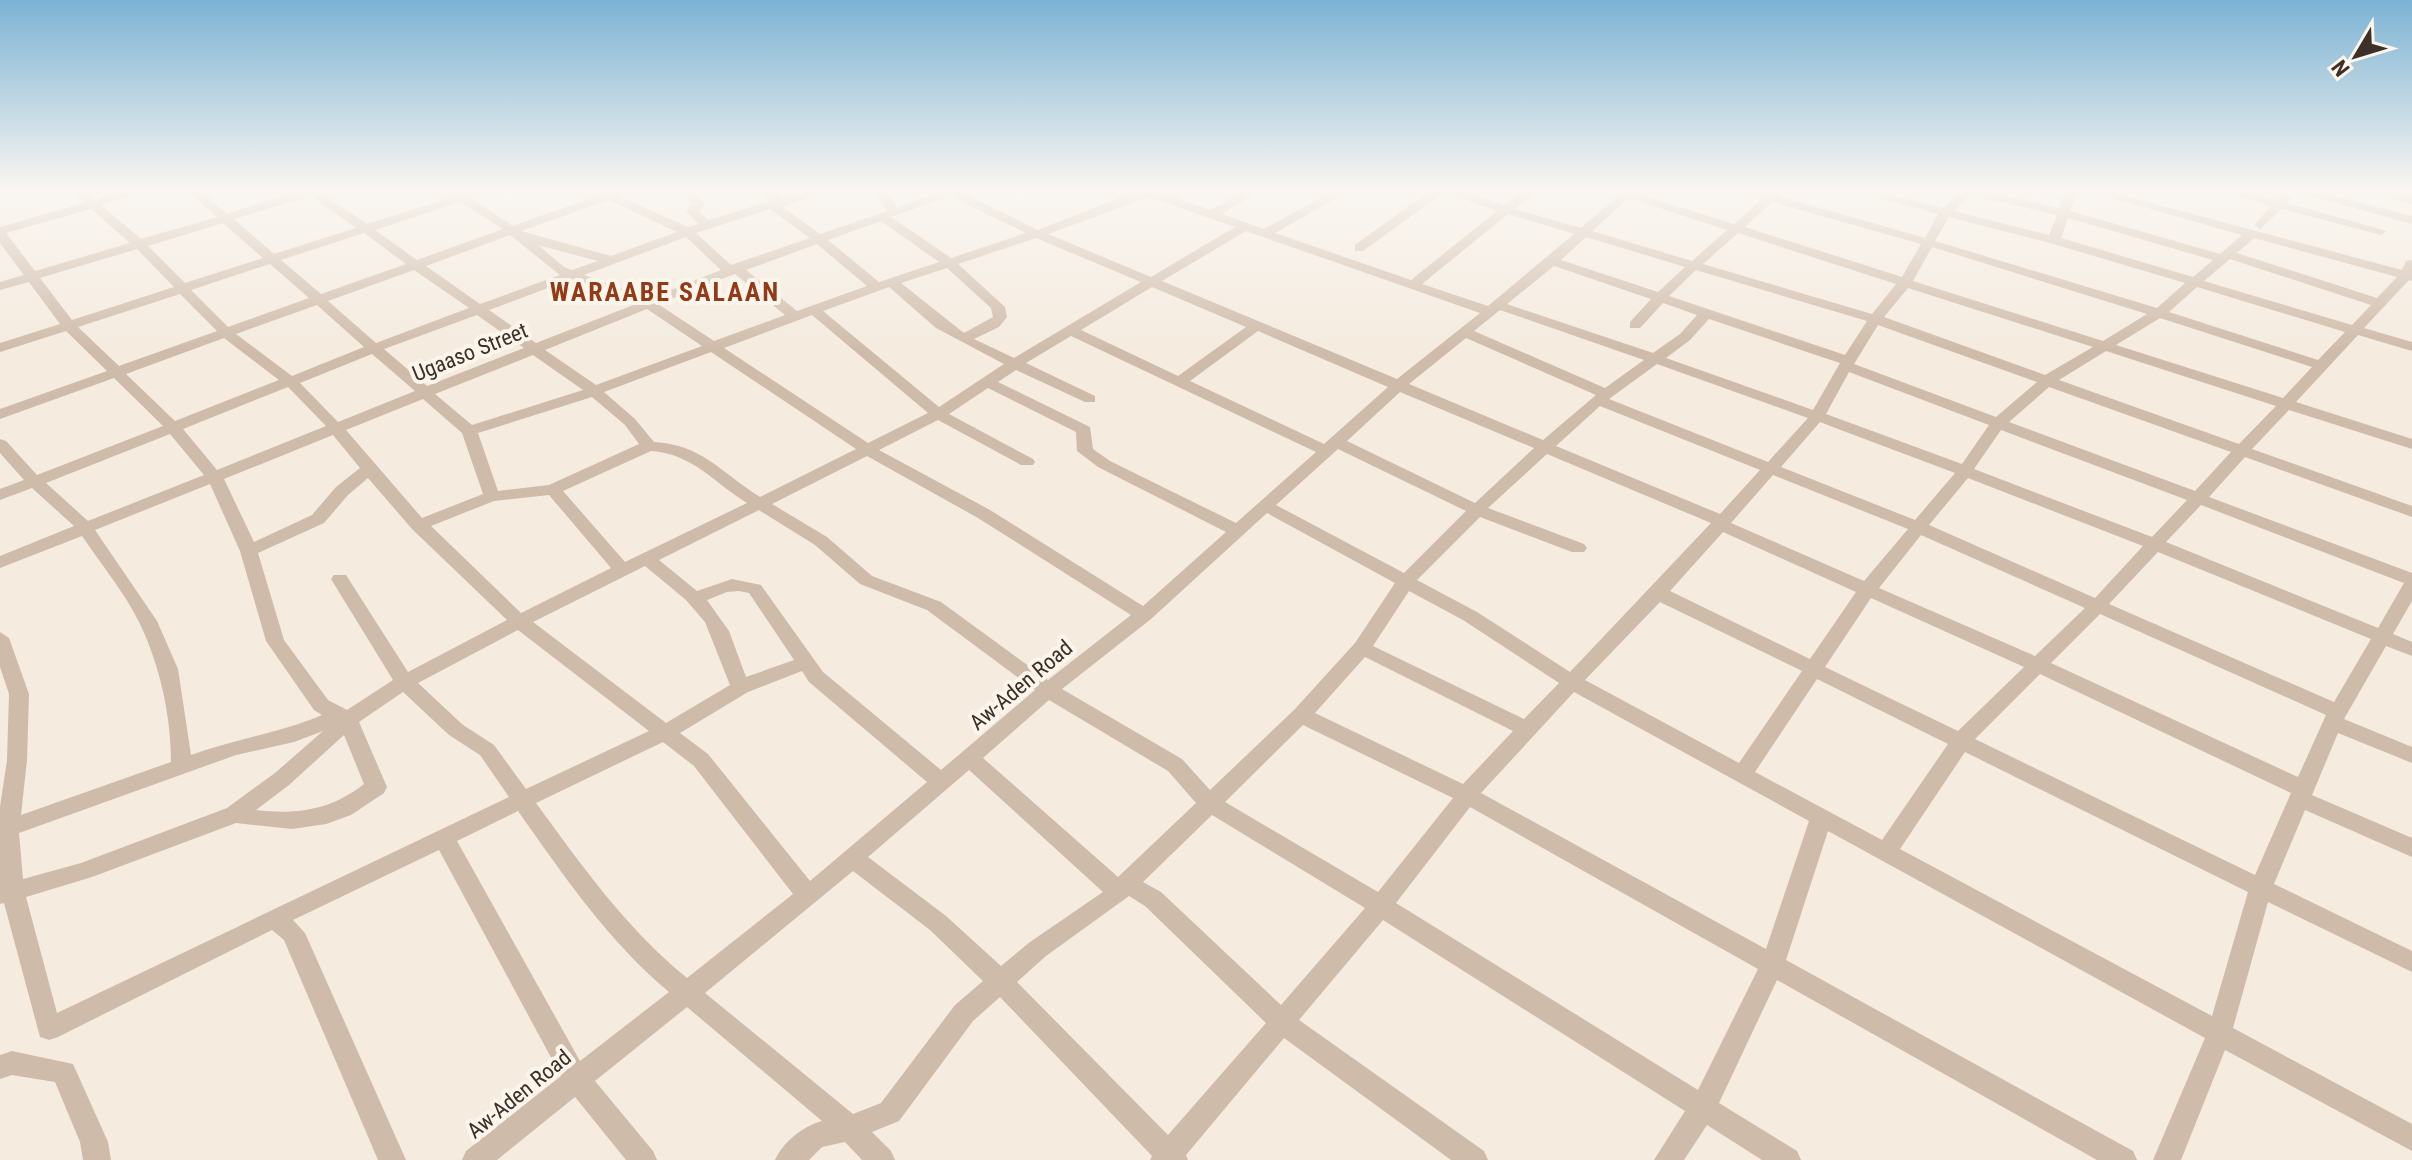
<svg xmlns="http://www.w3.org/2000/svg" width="2412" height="1160" font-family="'Roboto Condensed',sans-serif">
  <rect width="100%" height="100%" fill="#f5ebdf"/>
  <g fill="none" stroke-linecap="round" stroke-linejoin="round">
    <path fill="#cfbba9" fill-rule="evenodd" d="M 69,189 L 82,189 L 95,200 L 132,189 L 151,189 L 101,205 L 141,239 L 217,217 L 186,189 L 199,189 L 227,214 L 303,189 L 324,189 L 322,193 L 367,224 L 452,197 L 442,189 L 456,189 L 463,193 L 475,189 L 493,189 L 471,198 L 513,226 L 599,195 L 600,190 L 633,189 L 619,196 L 688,227 L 698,224 L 686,211 L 692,204 L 683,189 L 695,189 L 704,205 L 699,211 L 708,220 L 771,201 L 756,189 L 770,189 L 782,198 L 811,189 L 830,189 L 783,207 L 820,234 L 887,211 L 874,189 L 886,189 L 897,207 L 947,189 L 964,189 L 961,192 L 1038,230 L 1141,189 L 1164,189 L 1160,192 L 1211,210 L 1247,189 L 1261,189 L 1222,214 L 1264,229 L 1337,189 L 1352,189 L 1275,233 L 1411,280 L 1497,211 L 1444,192 L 1363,251 L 1355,251 L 1355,245 L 1432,189 L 1459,189 L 1504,205 L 1525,189 L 1538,189 L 1515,209 L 1581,228 L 1625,189 L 1638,189 L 1635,193 L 1734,224 L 1762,199 L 1733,189 L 1752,189 L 1768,193 L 1772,189 L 1782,189 L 1778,196 L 1925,238 L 1938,214 L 1846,189 L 1866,189 L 1943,208 L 1959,192 L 1954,189 L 1976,189 L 2059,208 L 2066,189 L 2078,189 L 2070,211 L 2220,254 L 2242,235 L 2080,189 L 2100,189 L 2402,270 L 2406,261 L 2412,260 L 2412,281 L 2409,280 L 2364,328 L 2412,342 L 2412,351 L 2358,335 L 2296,402 L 2412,439 L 2412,449 L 2289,410 L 2252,449 L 2412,506 L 2412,517 L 2245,457 L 2209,497 L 2412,573 L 2412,601 L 2393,634 L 2412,642 L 2412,656 L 2386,646 L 2344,719 L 2412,747 L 2412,763 L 2338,733 L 2312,795 L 2412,838 L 2412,857 L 2305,810 L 2274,884 L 2412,951 L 2412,972 L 2268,902 L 2233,1028 L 2412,1124 L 2412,1151 L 2225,1050 L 2181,1160 L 2153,1160 L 2205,1038 L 1828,831 L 1786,960 L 2133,1151 L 2137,1160 L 2097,1160 L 1777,980 L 1719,1103 L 1797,1151 L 1801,1160 L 1762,1160 L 1707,1125 L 1684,1160 L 1654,1160 L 1685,1111 L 1383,920 L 1299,1020 L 1484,1151 L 1488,1160 L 1451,1160 L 1284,1038 L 1186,1155 L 1188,1160 L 1150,1160 L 1152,1156 L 1000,997 L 973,1021 L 899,1121 L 872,1132 L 891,1151 L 895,1160 L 862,1160 L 845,1142 L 822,1147 L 809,1160 L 775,1160 C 783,1142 803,1126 822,1121 L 687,1007 L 595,1081 L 653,1151 L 657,1160 L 626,1160 L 575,1097 L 497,1160 L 462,1160 L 466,1151 L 561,1076 L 439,850 L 293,920 L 305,933 L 406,1160 L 378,1160 L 284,940 L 272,930 L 58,1037 L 49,1040 L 40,1037 L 4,903 L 0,904 L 0,807 L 7,760 L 9,694 L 0,667 L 0,632 L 9,638 L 29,694 L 27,760 L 21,815 L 171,762 C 171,716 160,666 140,624 C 125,593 101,564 82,536 L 0,568 L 0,556 L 74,526 L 32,488 L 0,500 L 0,489 L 24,480 L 0,453 L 0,439 L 6,441 L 37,475 L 163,426 L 114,378 L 0,419 L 0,409 L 107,371 L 66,331 L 0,352 L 0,343 L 60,324 L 29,282 L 0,290 L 0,282 L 24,275 L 0,243 L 0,227 L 84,203 ZM 1970,195 L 2057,215 L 2049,235 L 1954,211 ZM 311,196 L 356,228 L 274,254 L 234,219 ZM 950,196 L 1026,233 L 951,258 L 891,217 ZM 1149,197 L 1235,227 L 1151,277 L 1048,234 ZM 1629,198 L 1727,230 L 1692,261 L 1592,231 ZM 609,200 L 677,232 L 611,256 L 521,231 ZM 460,202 L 503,229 L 417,260 L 375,230 ZM 1772,202 L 1921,244 L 1902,277 L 1745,227 ZM 91,209 L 130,243 L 35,271 L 6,233 ZM 770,209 L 810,238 L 731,265 L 696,233 ZM 1508,214 L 1574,234 L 1488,306 L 1422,284 ZM 1949,217 L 2050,243 L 2185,283 L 2157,308 L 1935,241 ZM 2068,218 L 2213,260 L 2193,277 L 2061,238 ZM 881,221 L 939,262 L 879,282 L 828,240 ZM 223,223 L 263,258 L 185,283 L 148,246 ZM 1246,231 L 1480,313 L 1397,379 L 1162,281 ZM 364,233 L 406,264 L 321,294 L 281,260 ZM 1738,233 L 1896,284 L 1872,314 L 1703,264 ZM 510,235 L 560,275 L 480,304 L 426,266 ZM 686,237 L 721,270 L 648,299 L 584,275 ZM 1586,237 L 1685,267 L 1658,292 L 1561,260 ZM 1036,238 L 1141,282 L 1014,358 L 974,339 L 999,327 L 1007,317 L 1005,307 L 958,264 ZM 2254,238 L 2397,277 L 2377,298 L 2237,253 ZM 817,244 L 867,286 L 797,311 L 746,270 ZM 538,245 L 598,261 L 572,270 L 564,267 ZM 1932,247 L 2147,314 L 2103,341 L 1913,281 ZM 137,249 L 174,287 L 72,320 L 40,278 ZM 2230,259 L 2371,305 L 2352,325 L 2204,281 ZM 270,264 L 309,298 L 228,327 L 191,290 ZM 1554,266 L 1651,299 L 1630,322 L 1630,328 L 1640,328 L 1663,303 L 1697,315 L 1680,334 L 1653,353 L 1507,304 ZM 947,268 L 991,308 L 993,317 L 964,333 L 901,283 ZM 414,270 L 469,308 L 376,343 L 328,301 ZM 1696,270 L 1867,321 L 1845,355 L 1669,296 ZM 735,274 L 785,315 L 714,341 L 658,304 ZM 572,279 L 636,304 L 536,343 L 489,310 ZM 889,287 L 936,328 L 1004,364 L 939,407 L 823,311 ZM 1152,287 L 1246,327 L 1178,376 L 1081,330 ZM 2197,287 L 2345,332 L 2318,360 L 2169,312 ZM 1908,288 L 2093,347 L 2045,375 L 1884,317 ZM 180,294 L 217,331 L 119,366 L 78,327 ZM 317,305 L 364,347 L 292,376 L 236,334 ZM 647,309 L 702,346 L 596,385 L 545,350 ZM 1500,310 L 1644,360 L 1605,388 L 1474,331 ZM 477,315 L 524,348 L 427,386 L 384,349 ZM 812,315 L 928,413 L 868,443 L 724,348 ZM 2160,318 L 2312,367 L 2283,398 L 2116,345 ZM 1709,319 L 1840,363 L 1813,410 L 1666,358 L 1690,340 ZM 1878,325 L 2037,382 L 1996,417 L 1854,364 ZM 1258,331 L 1388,387 L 1324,444 L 1190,381 ZM 1071,336 L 1316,452 L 1236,523 L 1110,461 L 1093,449 L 1090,427 L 998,382 L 1016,370 L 1085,402 L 1095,402 L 1095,396 L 1026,363 ZM 224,338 L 279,380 L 175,421 L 126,374 ZM 1466,338 L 1596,395 L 1543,440 L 1409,384 ZM 2106,351 L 2276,406 L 2239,444 L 2059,380 ZM 711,352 L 856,449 L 760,497 C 720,472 703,445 654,442 L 635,419 L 604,392 ZM 372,354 L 415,391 L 338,422 L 300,383 ZM 533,355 L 583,390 L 472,425 L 435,394 ZM 1657,364 L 1808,418 L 1768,462 L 1609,399 ZM 1849,372 L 1989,425 L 1962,464 L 1826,414 ZM 288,387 L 326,426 L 217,470 L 183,429 ZM 2049,387 L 2231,452 L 2195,491 L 2009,422 ZM 988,388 L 1076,432 L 1077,451 L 1098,467 L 1226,532 L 1143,606 L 990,510 L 879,450 L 938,420 L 1021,465 L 1033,465 L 1035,462 L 1033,459 L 949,414 ZM 1400,392 L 1534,448 L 1475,503 L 1347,441 ZM 592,397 L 625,425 L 639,444 L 549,485 L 498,491 L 478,433 ZM 423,399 L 462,433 L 483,494 L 422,518 L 346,430 ZM 1600,406 L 1760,470 L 1720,514 L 1556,446 ZM 1820,422 L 1838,429 L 1955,473 L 1915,520 L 1781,467 ZM 2001,430 L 2187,500 L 2152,537 L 1974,469 ZM 170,434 L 204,475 L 88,521 L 46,483 ZM 333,435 L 360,468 L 336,487 L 312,515 L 254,542 L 224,479 ZM 1338,449 L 1466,511 L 1404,573 L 1276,505 ZM 651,451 C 693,454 713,482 747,503 L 625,562 L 563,491 ZM 1547,454 L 1711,523 L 1570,672 L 1477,612 L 1417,580 L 1480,517 L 1572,552 L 1584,552 L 1587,548 L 1584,544 L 1488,508 ZM 867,456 L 978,518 L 1131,615 L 1048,680 L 941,602 L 872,576 L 827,537 L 772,504 ZM 1773,475 L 1908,529 L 1864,581 L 1731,523 ZM 368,478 L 412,529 L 507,620 L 408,672 L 346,575 L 334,575 L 331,579 L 393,680 L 347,710 L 328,700 L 284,640 L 258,553 L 324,523 L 348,495 ZM 1968,478 L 2143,546 L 2095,598 L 1929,525 ZM 210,484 L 240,551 L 266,641 L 314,710 L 322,715 C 280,733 235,739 191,755 L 178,669 L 157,621 L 95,530 ZM 549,495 L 611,568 L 521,613 L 431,526 L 494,501 ZM 2201,505 L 2404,583 L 2378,628 L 2166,542 ZM 759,510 L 815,545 L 860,584 L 927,610 L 1035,690 L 941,770 L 823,672 L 761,585 L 732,579 L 697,591 L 659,560 ZM 1267,513 L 1395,583 L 1355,643 L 1294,710 L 1210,790 L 1182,759 L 1062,689 L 1151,619 ZM 1723,532 L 1856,592 L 1810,659 L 1670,591 ZM 1921,535 L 2085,608 L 2035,656 L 1879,588 ZM 2158,552 L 2371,639 L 2334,702 L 2109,604 ZM 645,566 L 686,600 L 705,622 L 730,685 L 666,723 L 533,622 ZM 739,591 L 749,593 L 794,660 L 746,677 L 729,631 L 707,600 L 727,592 ZM 1409,591 L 1463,620 L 1559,683 L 1524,719 L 1373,646 ZM 1871,598 L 2024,667 L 1958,731 L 1825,667 ZM 1660,602 L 1802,671 L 1739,763 L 1585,680 ZM 2100,614 L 2326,715 L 2298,777 L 2051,663 ZM 518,630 L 649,731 L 526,789 L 494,745 L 463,725 L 418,683 ZM 1365,657 L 1513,731 L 1463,784 L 1315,713 ZM 802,671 L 809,682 L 927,782 L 810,881 L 708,754 L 680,733 L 748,692 ZM 2040,674 L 2291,793 L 2255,875 L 1975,739 ZM 1817,679 L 1948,744 L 1882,840 L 1755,772 ZM 403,692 L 449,735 L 480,755 L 509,797 L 57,1013 L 26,897 L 92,877 L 236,823 L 292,829 L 326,824 L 351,815 L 384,793 L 387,787 L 359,722 ZM 1574,692 L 1809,821 L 1766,949 L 1481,793 ZM 1049,700 L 1168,771 L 1196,803 L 1118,877 L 983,758 ZM 1303,725 L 1453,798 L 1378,892 L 1225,802 ZM 323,731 L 275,773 L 227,808 L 81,863 L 23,879 L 19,833 L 236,755 L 294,742 ZM 344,735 L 364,784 C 331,810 297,815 256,810 L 289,785 ZM 663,742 L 694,766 L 793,894 L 687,978 C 626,928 582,866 536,803 ZM 1965,752 L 2248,892 L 2212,1016 L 1900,849 ZM 969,770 L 1103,892 L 1030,942 L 1001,966 L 946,916 L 868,857 ZM 1470,807 L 1758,969 L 1698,1090 L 1396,903 ZM 518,811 C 564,876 608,941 669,992 L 580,1061 L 457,841 ZM 1212,815 L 1365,908 L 1281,1005 L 1161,892 L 1143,882 ZM 853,871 L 930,930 L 983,981 L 955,1005 L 881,1103 L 853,1114 L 705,993 ZM 1129,896 L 1145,906 L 1266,1023 L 1168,1135 L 1017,982 L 1046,956 Z
      M 2214,189 L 2234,189 L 2276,200 L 2285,194 L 2291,198 L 2287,203 L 2387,231 L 2381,235 L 2282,209 L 2260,229 L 2254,225 L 2271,206 Z
      M 2286,189 L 2306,189 L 2412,216 L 2412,224 Z
      M 2361,189 L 2382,189 L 2412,196 L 2412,204 Z
      M 12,1051 L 73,1064 L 108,1142 L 111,1160 L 83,1160 L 80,1142 L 55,1082 L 12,1075 L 0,1079 L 0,1055 Z"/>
  </g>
  <linearGradient id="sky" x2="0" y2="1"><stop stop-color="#7cb3d4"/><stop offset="0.54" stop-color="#faf6f1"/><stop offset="1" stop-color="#faf6f1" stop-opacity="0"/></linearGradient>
  <rect width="2412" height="351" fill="url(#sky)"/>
  <g text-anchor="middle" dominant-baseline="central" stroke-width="8" stroke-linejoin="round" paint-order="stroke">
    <g font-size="22" fill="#3c3029" stroke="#fcf5ec">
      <text transform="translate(470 352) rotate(-22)">Ugaaso Street</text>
      <text transform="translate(1021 685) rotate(-40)">Aw-Aden Road</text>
      <text transform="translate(519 1094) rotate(-39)">Aw-Aden Road</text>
    </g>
    <g font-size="26" font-weight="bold" letter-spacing="2" fill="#933a19" stroke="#fcf5ec">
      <text x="665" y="292">WARAABE SALAAN</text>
    </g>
  </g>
  <g transform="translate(2356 56) rotate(232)" stroke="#fcf5ec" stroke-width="6" paint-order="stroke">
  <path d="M0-6L14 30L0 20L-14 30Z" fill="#3c3029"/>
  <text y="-12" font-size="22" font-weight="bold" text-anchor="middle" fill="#3c3029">N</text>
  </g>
</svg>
